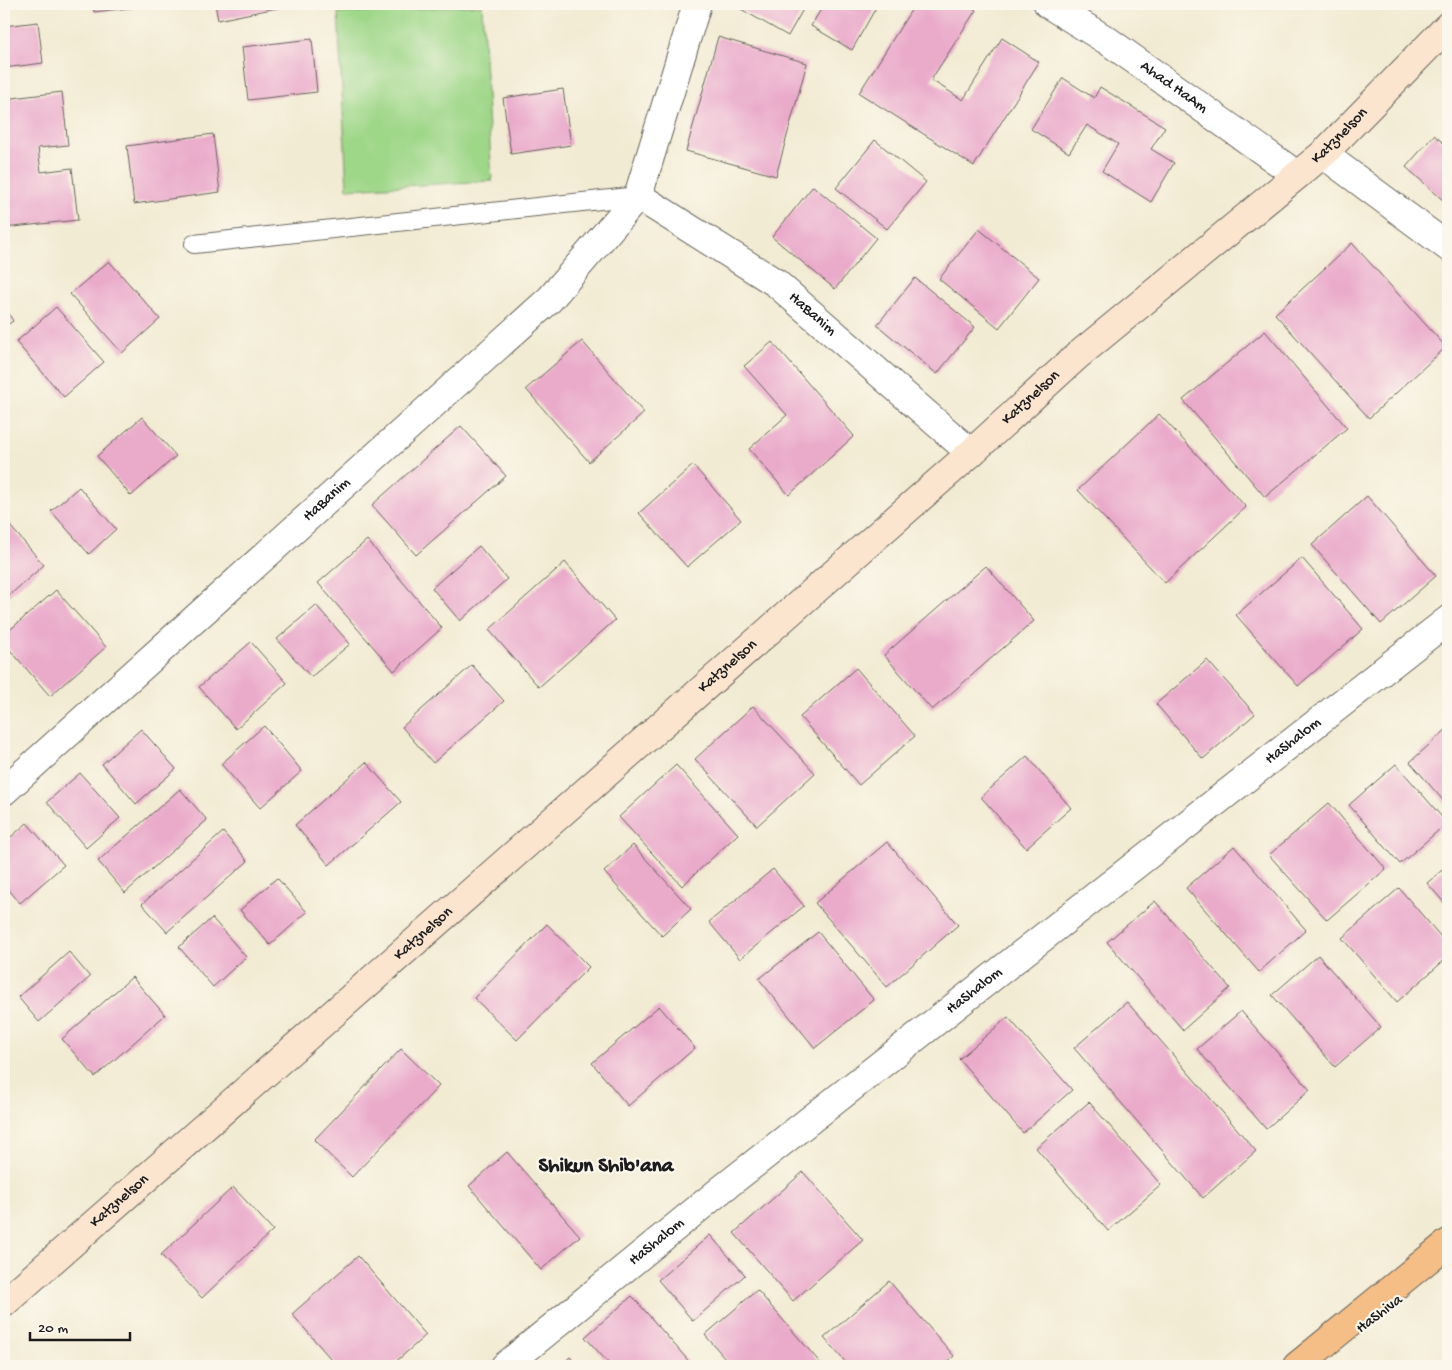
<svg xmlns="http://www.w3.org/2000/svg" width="1452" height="1370" font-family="'Gochi Hand',sans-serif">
  <rect width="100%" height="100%" fill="#fbf7ec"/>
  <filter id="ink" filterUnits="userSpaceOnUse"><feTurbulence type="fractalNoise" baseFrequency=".02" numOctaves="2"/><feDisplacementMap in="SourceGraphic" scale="10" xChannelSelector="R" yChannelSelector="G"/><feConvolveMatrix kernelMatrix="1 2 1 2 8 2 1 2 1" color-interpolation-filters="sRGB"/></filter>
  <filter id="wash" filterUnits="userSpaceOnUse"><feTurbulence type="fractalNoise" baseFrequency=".0096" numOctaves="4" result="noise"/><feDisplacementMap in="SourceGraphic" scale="20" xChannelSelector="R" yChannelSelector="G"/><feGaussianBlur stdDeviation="1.12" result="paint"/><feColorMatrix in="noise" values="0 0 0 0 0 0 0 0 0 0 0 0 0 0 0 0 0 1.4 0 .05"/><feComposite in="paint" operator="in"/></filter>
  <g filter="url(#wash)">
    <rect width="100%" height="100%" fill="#f2ebd3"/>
    <path fill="#9fd789" stroke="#5e7a52" d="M 482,5 L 492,181 L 347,189 L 338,13 Z"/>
    <g id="blocks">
      <path fill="#eaabcb" d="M 93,4 L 155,4 L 155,5 L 94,12 Z
        M 215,4 L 280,4 L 281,7 L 218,20 Z
        M 732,4 L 806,4 L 788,36 Z
        M 824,4 L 878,4 L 852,50 L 811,26 Z
        M 915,4 L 967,4 L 976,10 L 931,80 L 963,100 L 1002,38 L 1039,62 L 974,166 L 859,93 Z
        M 38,22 L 43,63 L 4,68 L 4,26 Z
        M 718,37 L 807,63 L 776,176 L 686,151 Z
        M 312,39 L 317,92 L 248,100 L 242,47 Z
        M 1063,78 L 1094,98 L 1100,87 L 1165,127 L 1151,149 L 1174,163 L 1151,202 L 1102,171 L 1118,144 L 1087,125 L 1069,153 L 1031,129 Z
        M 563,89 L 571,145 L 511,154 L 503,98 Z
        M 62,92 L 68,145 L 38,148 L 41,172 L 72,168 L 78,220 L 4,228 L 4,99 Z
        M 213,134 L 220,192 L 134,204 L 127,146 Z
        M 1434,135 L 1448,147 L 1448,196 L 1444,201 L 1406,167 Z
        M 875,140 L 926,182 L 887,229 L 836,188 Z
        M 813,186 L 876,238 L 835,289 L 772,237 Z
        M 979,229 L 1039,278 L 999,328 L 939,279 Z
        M 1352,243 L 1446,347 L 1369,418 L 1275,314 Z
        M 109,261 L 160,319 L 122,353 L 70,294 Z
        M 915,278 L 975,327 L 937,374 L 877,325 Z
        M 4,305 L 13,321 L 4,327 Z
        M 56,307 L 104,362 L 64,397 L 16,342 Z
        M 1265,331 L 1347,428 L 1265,497 L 1183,400 Z
        M 582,341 L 644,413 L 589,462 L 526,389 Z
        M 772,342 L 854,436 L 789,495 L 749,449 L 787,415 L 744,366 Z
        M 1159,414 L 1246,507 L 1165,583 L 1078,490 Z
        M 142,417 L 176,456 L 131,496 L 97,456 Z
        M 461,426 L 506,476 L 416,555 L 372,505 Z
        M 693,465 L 741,520 L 687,567 L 639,513 Z
        M 79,487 L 116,529 L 89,554 L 51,511 Z
        M 1367,496 L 1436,576 L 1381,624 L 1312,545 Z
        M 4,519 L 44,565 L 4,600 Z
        M 367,540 L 442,628 L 394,671 L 318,583 Z
        M 479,546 L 507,579 L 460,621 L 432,588 Z
        M 1302,558 L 1363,629 L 1298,686 L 1236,615 Z
        M 565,562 L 615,620 L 539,687 L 489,630 Z
        M 986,566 L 1034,621 L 932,710 L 884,655 Z
        M 56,590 L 106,647 L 50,696 L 4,643 L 4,635 Z
        M 316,605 L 350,644 L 311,677 L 277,639 Z
        M 251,642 L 287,683 L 236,729 L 199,687 Z
        M 1207,660 L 1255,714 L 1203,759 L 1156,704 Z
        M 472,665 L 504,701 L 433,763 L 402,727 Z
        M 856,668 L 915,736 L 859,785 L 800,717 Z
        M 753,706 L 815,773 L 757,826 L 695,759 Z
        M 264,726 L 302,771 L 260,808 L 221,764 Z
        M 1448,728 L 1448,806 L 1410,762 Z
        M 141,729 L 176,769 L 136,804 L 102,764 Z
        M 1027,756 L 1071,808 L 1026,848 L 981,797 Z
        M 366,762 L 401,802 L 329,865 L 295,825 Z
        M 1396,764 L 1447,823 L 1400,864 L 1349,805 Z
        M 676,765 L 738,834 L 682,886 L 619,817 Z
        M 80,773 L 120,818 L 86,848 L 47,802 Z
        M 180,789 L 207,820 L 125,893 L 98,861 Z
        M 1329,803 L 1386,869 L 1327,920 L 1269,855 Z
        M 27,823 L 64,865 L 20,903 L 4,884 L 4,843 Z
        M 223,832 L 248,861 L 167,932 L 142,904 Z
        M 887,842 L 958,925 L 887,987 L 815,903 Z
        M 633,845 L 691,909 L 662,936 L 604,872 Z
        M 1234,846 L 1306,930 L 1259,972 L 1186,888 Z
        M 1448,865 L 1448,907 L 1427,883 Z
        M 773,869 L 804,906 L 740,959 L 709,922 Z
        M 277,878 L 307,912 L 270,945 L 240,910 Z
        M 1399,888 L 1448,945 L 1448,957 L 1397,1002 L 1342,938 Z
        M 1155,901 L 1230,988 L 1183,1030 L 1107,942 Z
        M 212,918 L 246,957 L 213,987 L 179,947 Z
        M 547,924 L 589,967 L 517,1040 L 474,998 Z
        M 818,932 L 874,1000 L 815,1048 L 759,979 Z
        M 69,952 L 90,977 L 39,1022 L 18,997 Z
        M 1318,955 L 1381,1027 L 1335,1067 L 1272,995 Z
        M 132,977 L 165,1015 L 95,1077 L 62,1039 Z
        M 1127,1002 L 1256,1151 L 1203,1198 L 1074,1048 Z
        M 659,1006 L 695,1048 L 628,1106 L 592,1063 Z
        M 1241,1011 L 1310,1090 L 1266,1129 L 1197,1049 Z
        M 1008,1017 L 1072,1090 L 1023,1133 L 959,1059 Z
        M 401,1049 L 439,1086 L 352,1177 L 314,1140 Z
        M 1089,1102 L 1161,1185 L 1108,1231 L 1036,1148 Z
        M 507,1152 L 580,1236 L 541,1270 L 469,1186 Z
        M 803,1172 L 863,1240 L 793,1301 L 734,1233 Z
        M 233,1187 L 273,1230 L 202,1298 L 161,1255 Z
        M 710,1235 L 745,1275 L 693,1321 L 658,1280 Z
        M 358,1256 L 426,1335 L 391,1366 L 337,1366 L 292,1314 Z
        M 889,1281 L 954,1356 L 943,1366 L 849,1366 L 824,1338 Z
        M 757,1290 L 823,1366 L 732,1366 L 705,1335 Z
        M 632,1296 L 693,1366 L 611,1366 L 585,1337 Z
        M 570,1357 L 577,1366 L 560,1366 Z"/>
    </g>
  </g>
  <g filter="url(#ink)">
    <use href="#blocks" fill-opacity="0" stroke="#67645c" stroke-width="1"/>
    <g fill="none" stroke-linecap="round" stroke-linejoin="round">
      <g stroke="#67645c" stroke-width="20">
        <path id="lane" d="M 194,244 L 638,196"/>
      </g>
      <g stroke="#67645c" stroke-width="30">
        <g id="street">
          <path id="s1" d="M 1048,4 L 1108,41 L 1297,175"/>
          <path d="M 1323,154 L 1448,247"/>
          <path id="s2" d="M 638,196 L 776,283 L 971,453"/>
          <path id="s3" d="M 4,791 L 550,299 L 638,196 L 697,4"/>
          <path id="s4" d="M 505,1366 L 722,1189 L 1448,620"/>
        </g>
      </g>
      <g stroke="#67645c" stroke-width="30">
        <g id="secondary">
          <path id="s5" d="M 4,1303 L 971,453 L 1076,357 L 1323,154 L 1448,26"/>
        </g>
      </g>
      <g stroke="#67645c" stroke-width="30">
        <path id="highway" d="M 1297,1366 L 1448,1243"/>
      </g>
      <use href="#lane" stroke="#fff" stroke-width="18"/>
      <use href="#street" stroke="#fff" stroke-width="28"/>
      <use href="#secondary" stroke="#fbe5cf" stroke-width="28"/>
      <use href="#highway" stroke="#f5be86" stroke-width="28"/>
    </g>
  </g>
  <g text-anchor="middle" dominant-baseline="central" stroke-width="4.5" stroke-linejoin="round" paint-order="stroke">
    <g font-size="16" fill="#1c1c1c" stroke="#fbf7ec">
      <text stroke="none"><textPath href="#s1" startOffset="151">Ahad HaAm</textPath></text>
      <text stroke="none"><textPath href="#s5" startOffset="1774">Katznelson</textPath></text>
      <text stroke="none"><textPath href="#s2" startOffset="211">HaBanim</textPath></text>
      <text stroke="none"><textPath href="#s5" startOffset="1369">Katznelson</textPath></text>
      <text stroke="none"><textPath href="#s3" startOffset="435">HaBanim</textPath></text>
      <text stroke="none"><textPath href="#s5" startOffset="964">Katznelson</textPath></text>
      <text stroke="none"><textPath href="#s4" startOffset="1006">HaShalom</textPath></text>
      <text stroke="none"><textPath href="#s5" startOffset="559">Katznelson</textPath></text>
      <text stroke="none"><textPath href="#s4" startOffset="601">HaShalom</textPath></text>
      <text stroke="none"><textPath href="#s5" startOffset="154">Katznelson</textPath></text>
      <text stroke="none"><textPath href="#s4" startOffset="196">HaShalom</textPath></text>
      <text transform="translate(1380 1315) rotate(-37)">HaShiva</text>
    </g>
    <g font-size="21" font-weight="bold" fill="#1c1c1c" stroke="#fbf7ec">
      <text x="606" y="1167">Shikun Shib'ana</text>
    </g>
  </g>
  <rect width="1452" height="1370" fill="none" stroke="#fbf7ec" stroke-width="20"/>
  <path d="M30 1332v8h100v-8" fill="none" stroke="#1c1c1c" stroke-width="2.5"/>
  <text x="38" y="1332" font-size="15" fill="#1c1c1c" stroke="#fbf7ec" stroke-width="4" paint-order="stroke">20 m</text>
</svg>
